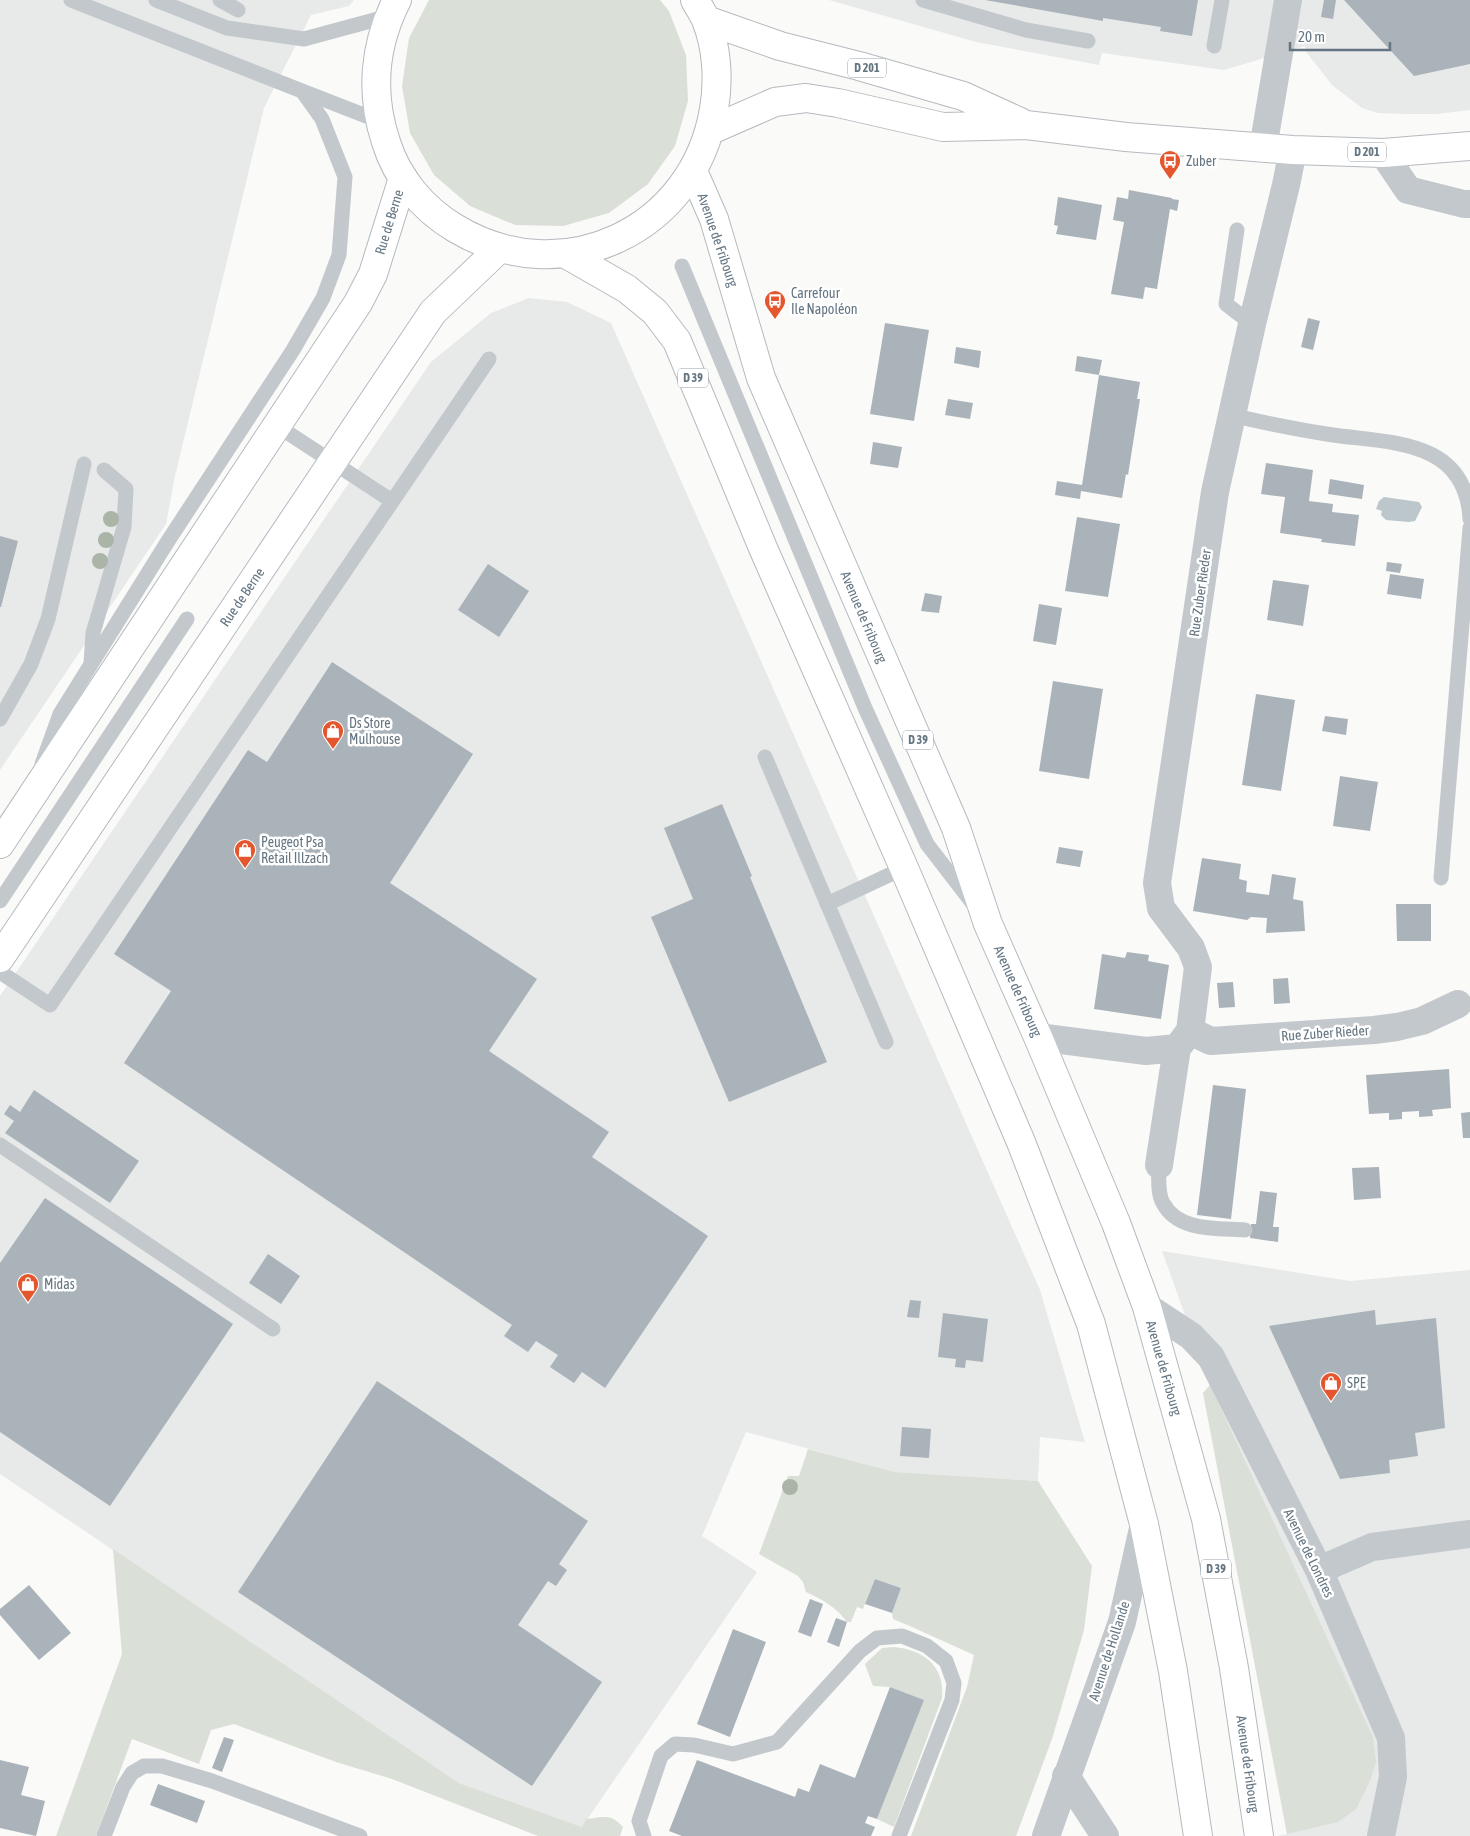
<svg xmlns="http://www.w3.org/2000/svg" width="1470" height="1836" font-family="'Asap Condensed',sans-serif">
  <rect width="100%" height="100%" fill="#fafaf8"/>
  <path fill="#e8e9e9" d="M 0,0 L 354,0 L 349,6 L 311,15 L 264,108 L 175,476 L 166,524 L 0,770 Z
    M 829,0 L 1470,0 L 1470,110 L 1437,114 L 1406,114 L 1378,113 L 1362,108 L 1332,85 L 1307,53 L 1305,46 L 1224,70 L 1102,53 L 1099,65 L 976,42 Z
    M 529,298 L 567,302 L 611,323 L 1040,1290 L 1085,1442 L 1040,1437 L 1038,1481 L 895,1472 L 746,1432 L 702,1536 L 757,1572 L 582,1827 L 459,1783 L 0,1474 L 0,996 L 431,362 L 491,313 Z
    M 1162,1251 L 1350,1281 L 1470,1270 L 1470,1836 L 1278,1836 L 1287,1834 L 1210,1385 Z"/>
  <path fill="#dadfd7" d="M 429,0 L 660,0 L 669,11 L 686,55 L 688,101 L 675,146 L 648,184 L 609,213 L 563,226 L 515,225 L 470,206 L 434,175 L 410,133 L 402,86 L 409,38 Z
    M 1210,1385 L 1373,1737 L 1376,1762 L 1370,1781 L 1356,1809 L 1338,1822 L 1287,1834 L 1203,1393 Z
    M 808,1449 L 895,1472 L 1038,1481 L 1092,1566 L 1084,1630 L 1052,1739 L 1016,1836 L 911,1836 L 967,1687 L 974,1655 L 912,1627 L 893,1619 L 892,1613 L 901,1588 L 875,1579 L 863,1609 L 857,1607 L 851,1622 L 847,1622 C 836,1607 823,1600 806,1592 L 803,1582 L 798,1576 L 759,1554 L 788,1476 L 799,1476 Z
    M 113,1549 L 459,1783 L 582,1827 L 586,1819 C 603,1817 611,1813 623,1827 L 620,1836 L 538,1836 L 392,1779 L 336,1762 L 234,1724 L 211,1730 L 199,1764 L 132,1739 L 96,1836 L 56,1836 L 122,1654 Z
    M 894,1647 C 924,1650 945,1666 942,1698 L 894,1827 L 877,1819 L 923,1700 L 890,1687 L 873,1686 L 865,1664 L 882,1648 Z"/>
  <path fill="#bbc7cb" d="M 1384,497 L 1419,502 L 1422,507 L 1415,521 L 1409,522 L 1386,520 L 1381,515 L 1382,511 L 1376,509 L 1379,501 Z"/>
  <path fill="#aab3b9" d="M 985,0 L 1198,0 L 1192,36 L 1160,31 L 1161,27 L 1103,18 L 1103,21 Z
    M 1324,0 L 1336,0 L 1333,19 L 1321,17 Z
    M 1344,0 L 1470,0 L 1470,64 L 1414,76 Z
    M 1129,190 L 1172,198 L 1172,199 L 1179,200 L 1177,211 L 1170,209 L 1157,289 L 1145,287 L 1143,299 L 1111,294 L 1124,222 L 1113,220 L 1117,197 L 1128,199 Z
    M 1058,197 L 1102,205 L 1096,240 L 1056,234 L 1058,226 L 1054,225 Z
    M 1308,318 L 1320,321 L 1313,350 L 1301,347 Z
    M 885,323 L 929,330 L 914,421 L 870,414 Z
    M 956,347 L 981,351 L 979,368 L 954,363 Z
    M 1077,356 L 1102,360 L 1099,375 L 1075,371 Z
    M 1099,375 L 1140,382 L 1137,399 L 1140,399 L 1128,475 L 1126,474 L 1122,498 L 1081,491 L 1080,499 L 1055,495 L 1057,481 L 1082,485 Z
    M 948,399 L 973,403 L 970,419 L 945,415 Z
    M 873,442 L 902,447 L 898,468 L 870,464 Z
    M 1266,463 L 1313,470 L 1309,501 L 1333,504 L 1332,512 L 1359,515 L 1355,546 L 1321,542 L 1322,539 L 1280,533 L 1285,497 L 1261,494 Z
    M 1330,479 L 1364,485 L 1362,499 L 1328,494 Z
    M 1077,517 L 1120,524 L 1108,597 L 1065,591 Z
    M 0,536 L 18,541 L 1,607 L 0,607 Z
    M 1387,562 L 1402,564 L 1400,573 L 1386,571 Z
    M 488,564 L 529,591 L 499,637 L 458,610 Z
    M 1390,574 L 1424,579 L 1421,599 L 1387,594 Z
    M 1273,580 L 1309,585 L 1303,626 L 1267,620 Z
    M 925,593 L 942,596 L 939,613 L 921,611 Z
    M 1039,604 L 1062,608 L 1056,645 L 1033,641 Z
    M 332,662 L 473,754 L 390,883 L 537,979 L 489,1051 L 609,1132 L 592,1157 L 708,1236 L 605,1388 L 582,1372 L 574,1383 L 550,1367 L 558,1355 L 536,1341 L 528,1352 L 504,1336 L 512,1325 L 124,1063 L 171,991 L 114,954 L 248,750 L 267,762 Z
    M 1053,681 L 1103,689 L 1089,779 L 1039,771 Z
    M 1256,694 L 1295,700 L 1281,791 L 1242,785 Z
    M 1325,716 L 1348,719 L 1346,735 L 1322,731 Z
    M 1340,776 L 1378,782 L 1370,831 L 1333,826 Z
    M 722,804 L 752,876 L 750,877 L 827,1062 L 729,1102 L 651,917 L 693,899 L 664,828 Z
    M 1059,847 L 1083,851 L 1080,867 L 1056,863 Z
    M 1202,858 L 1241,864 L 1239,879 L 1247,881 L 1246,892 L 1269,895 L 1272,874 L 1296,878 L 1293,899 L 1303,901 L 1305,931 L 1266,933 L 1267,918 L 1251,917 L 1247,920 L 1193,911 Z
    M 1396,904 L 1431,904 L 1431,941 L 1397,941 Z
    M 1127,952 L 1149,955 L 1148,961 L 1169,965 L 1161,1019 L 1094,1009 L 1102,954 L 1125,958 Z
    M 1288,978 L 1290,1003 L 1274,1004 L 1273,979 Z
    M 1233,982 L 1235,1007 L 1219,1008 L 1217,983 Z
    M 1449,1069 L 1451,1108 L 1432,1110 L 1433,1116 L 1419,1117 L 1419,1111 L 1402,1112 L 1402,1119 L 1389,1120 L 1389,1113 L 1369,1114 L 1366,1075 Z
    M 1213,1085 L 1246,1089 L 1231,1219 L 1197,1215 Z
    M 34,1090 L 139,1161 L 110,1203 L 5,1133 L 14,1121 L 4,1114 L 10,1105 L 20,1112 Z
    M 1470,1112 L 1470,1138 L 1463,1138 L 1461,1113 Z
    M 1379,1167 L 1381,1198 L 1354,1200 L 1352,1168 Z
    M 1260,1191 L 1277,1193 L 1273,1227 L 1279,1227 L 1278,1242 L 1250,1238 L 1251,1224 L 1256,1224 Z
    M 45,1198 L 233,1324 L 110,1506 L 0,1432 L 0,1263 Z
    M 268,1254 L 300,1276 L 281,1304 L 249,1283 Z
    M 910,1300 L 921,1301 L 919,1318 L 907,1317 Z
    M 1375,1310 L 1376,1325 L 1436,1318 L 1445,1428 L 1415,1433 L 1418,1456 L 1389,1460 L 1390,1473 L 1340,1479 L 1269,1326 Z
    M 943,1313 L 988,1319 L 983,1362 L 966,1360 L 965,1368 L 955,1367 L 956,1359 L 938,1357 Z
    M 377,1381 L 588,1521 L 559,1564 L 567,1570 L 556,1586 L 548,1581 L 518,1625 L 602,1682 L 532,1786 L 238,1592 Z
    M 902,1427 L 931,1429 L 929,1458 L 900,1456 Z
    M 875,1579 L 901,1588 L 892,1613 L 865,1604 Z
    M 29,1585 L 71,1633 L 39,1660 L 0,1615 L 0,1609 Z
    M 810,1599 L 823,1604 L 811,1637 L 798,1632 Z
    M 836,1618 L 847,1622 L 839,1647 L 827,1642 Z
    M 733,1629 L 766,1642 L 730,1737 L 697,1724 Z
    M 890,1687 L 924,1700 L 877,1819 L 868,1816 L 865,1823 L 875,1827 L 871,1836 L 682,1836 L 669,1831 L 697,1760 L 795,1797 L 798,1788 L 809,1792 L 820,1764 L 855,1778 Z
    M 224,1737 L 234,1740 L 222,1772 L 212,1768 Z
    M 0,1760 L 29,1767 L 21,1795 L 45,1801 L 36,1836 L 0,1828 Z
    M 158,1784 L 205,1801 L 197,1823 L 150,1805 Z"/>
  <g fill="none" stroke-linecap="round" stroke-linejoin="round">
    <g stroke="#b3babf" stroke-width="30">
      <path id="secondary" d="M 0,844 L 358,303 L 373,274 L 403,178
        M 0,958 L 433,312 L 499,249"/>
    </g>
    <g stroke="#b5babe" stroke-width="30">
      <path id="primary" d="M 397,0 C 374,45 370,94 386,142 C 397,178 423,209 455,228 C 562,293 694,231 714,109 C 719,80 717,47 706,20 C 703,13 698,6 695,0
        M 706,20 L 780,46 L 859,66 L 963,96 L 1020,122
        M 711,130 L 775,102 L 806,98 L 838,103 L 943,127 L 1026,125 L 1126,137 L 1293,150 L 1383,153 L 1470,146
        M 693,171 L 714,219 L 761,378 L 956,828 L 988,924 L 1038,1037 L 1116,1223 L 1147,1307 L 1206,1519 L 1234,1668 L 1259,1836
        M 566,254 L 627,289 L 655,312 L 677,341 L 763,548 L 904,868 L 1021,1142 L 1091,1324 L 1144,1524 L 1173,1671 L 1198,1836"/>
    </g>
    <path stroke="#c3c8cc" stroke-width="15" d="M 156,0 L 227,28 L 304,39 L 389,16
      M 220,0 L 238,10
      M 923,0 L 1026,30 L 1088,41
      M 1214,46 L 1222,0
      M 302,91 L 379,121
      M 1237,230 L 1226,304 L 1252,324
      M 682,266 L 865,708 L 927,844 L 974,905
      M 1231,415 C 1265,423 1299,430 1333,435 C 1392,443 1466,440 1470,519
      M 276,425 L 392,501
      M 91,663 L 93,633 L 124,527 L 126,489 L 104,470
      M 0,719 L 31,664 L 48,619 L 84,464
      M 765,757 L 886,1042
      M 42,764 L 60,714 L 168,541 L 293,350 L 323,298 L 339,255 L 345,177 L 322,119 L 302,91 L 71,0
      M 1441,878 L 1470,528
      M 0,901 L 187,619
      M 827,904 L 904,868
      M 0,972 L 50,1005 L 489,359
      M 0,1145 L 273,1329
      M 1159,1165 C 1159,1176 1157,1193 1163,1203 C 1178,1232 1218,1228 1245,1230
      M 104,1836 L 123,1787 L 132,1773 L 144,1766 L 162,1766 L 212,1781 L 360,1836
      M 644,1836 L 639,1821 L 661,1756 L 675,1744 L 694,1745 L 733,1754 L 777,1742 L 860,1651 L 877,1638 L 902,1636 L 927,1646 L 946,1661 L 954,1683 L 952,1700 L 899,1836"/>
    <path stroke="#c3c8cc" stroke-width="28" d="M 1263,148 L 1288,0
      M 1383,153 L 1408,190 L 1464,204 L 1470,204
      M 1190,1031 L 1211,1041 L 1374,1030 L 1397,1027 L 1422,1021 L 1458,1004
      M 1038,1037 L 1146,1051 L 1177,1048
      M 1159,1165 L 1177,1048 L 1190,1031 L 1198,967 L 1191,948 L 1161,908 L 1157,883 L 1215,492 L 1252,324 L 1286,185 L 1293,150
      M 1147,1307 L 1191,1336 L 1211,1357 L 1319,1570 L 1391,1738 L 1393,1777 L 1381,1836
      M 1319,1570 L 1372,1547 L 1470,1534
      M 1066,1776 L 1105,1836
      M 1046,1836 L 1122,1622 L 1144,1524"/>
    <use href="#secondary" stroke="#fff" stroke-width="28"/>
    <use href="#primary" stroke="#fff" stroke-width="28"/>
  </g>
  <g fill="#aab4a7">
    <circle cx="111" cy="519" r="8"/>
    <circle cx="106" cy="540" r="8"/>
    <circle cx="100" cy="561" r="8"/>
    <circle cx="790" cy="1487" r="8"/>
  </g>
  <defs>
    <g id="bus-pin" transform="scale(1.125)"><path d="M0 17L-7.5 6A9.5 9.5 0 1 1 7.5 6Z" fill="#e4572e" stroke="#fff"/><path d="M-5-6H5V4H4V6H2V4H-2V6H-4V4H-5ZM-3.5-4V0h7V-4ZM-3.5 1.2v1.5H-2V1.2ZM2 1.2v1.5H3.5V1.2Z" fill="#fff"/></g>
    <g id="shop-pin" transform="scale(1.125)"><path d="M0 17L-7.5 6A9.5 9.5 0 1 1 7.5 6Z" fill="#e4572e" stroke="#fff"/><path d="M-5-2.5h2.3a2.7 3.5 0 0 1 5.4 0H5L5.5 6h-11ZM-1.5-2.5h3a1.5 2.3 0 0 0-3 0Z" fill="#fff"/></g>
  </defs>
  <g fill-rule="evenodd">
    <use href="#bus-pin" x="1170" y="161"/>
    <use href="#bus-pin" x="775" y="301"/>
    <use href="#shop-pin" x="333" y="731"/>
    <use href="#shop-pin" x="245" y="850"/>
    <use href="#shop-pin" x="28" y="1284"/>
    <use href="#shop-pin" x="1331" y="1383"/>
  </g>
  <g text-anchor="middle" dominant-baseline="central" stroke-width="5" stroke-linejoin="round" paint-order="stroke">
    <g fill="#fff" stroke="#939fa8" stroke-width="1">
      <rect x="848" y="58.5" width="38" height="19" rx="4"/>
      <rect x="1348" y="142.5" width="38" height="19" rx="4"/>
      <rect x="678" y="368.5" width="30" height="19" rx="4"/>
      <rect x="903" y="730.5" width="30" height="19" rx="4"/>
      <rect x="1201" y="1559.5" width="30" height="19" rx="4"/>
    </g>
    <g font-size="12" font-weight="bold" fill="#657683">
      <text x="867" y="68">D 201</text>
      <text x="1367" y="152">D 201</text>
      <text x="693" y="378">D 39</text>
      <text x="918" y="740">D 39</text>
      <text x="1216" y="1569">D 39</text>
    </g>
    <g font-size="14" fill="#657683" stroke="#fff" text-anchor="start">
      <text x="1186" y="161">Zuber</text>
      <text x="791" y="293">Carrefour<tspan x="791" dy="16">Ile Napoléon</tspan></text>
      <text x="349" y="723">Ds Store<tspan x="349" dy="16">Mulhouse</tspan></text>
      <text x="261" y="842">Peugeot Psa<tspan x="261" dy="16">Retail Illzach</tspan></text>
      <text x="44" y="1284">Midas</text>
      <text x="1347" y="1383">SPE</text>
    </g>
    <g font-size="14" fill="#657683" stroke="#fff">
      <text transform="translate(389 222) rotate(-73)">Rue de Berne</text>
      <text transform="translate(718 240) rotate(71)">Avenue de Fribourg</text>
      <text transform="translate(1200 593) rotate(-82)">Rue Zuber Rieder</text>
      <text transform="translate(242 597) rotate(-56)">Rue de Berne</text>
      <text transform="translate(864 617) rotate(67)">Avenue de Fribourg</text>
      <text transform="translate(1018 991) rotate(66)">Avenue de Fribourg</text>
      <text transform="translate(1325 1033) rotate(-4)">Rue Zuber Rieder</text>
      <text transform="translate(1164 1368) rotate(74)">Avenue de Fribourg</text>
      <text transform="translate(1309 1553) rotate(64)">Avenue de Londres</text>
      <text transform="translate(1109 1651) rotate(-72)">Avenue de Hollande</text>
      <text transform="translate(1248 1764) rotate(82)">Avenue de Fribourg</text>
    </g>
  </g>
  <path d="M1290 42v8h100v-8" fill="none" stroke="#657683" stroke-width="2.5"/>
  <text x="1298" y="42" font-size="15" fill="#657683" stroke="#ffffff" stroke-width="4" paint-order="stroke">20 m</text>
</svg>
